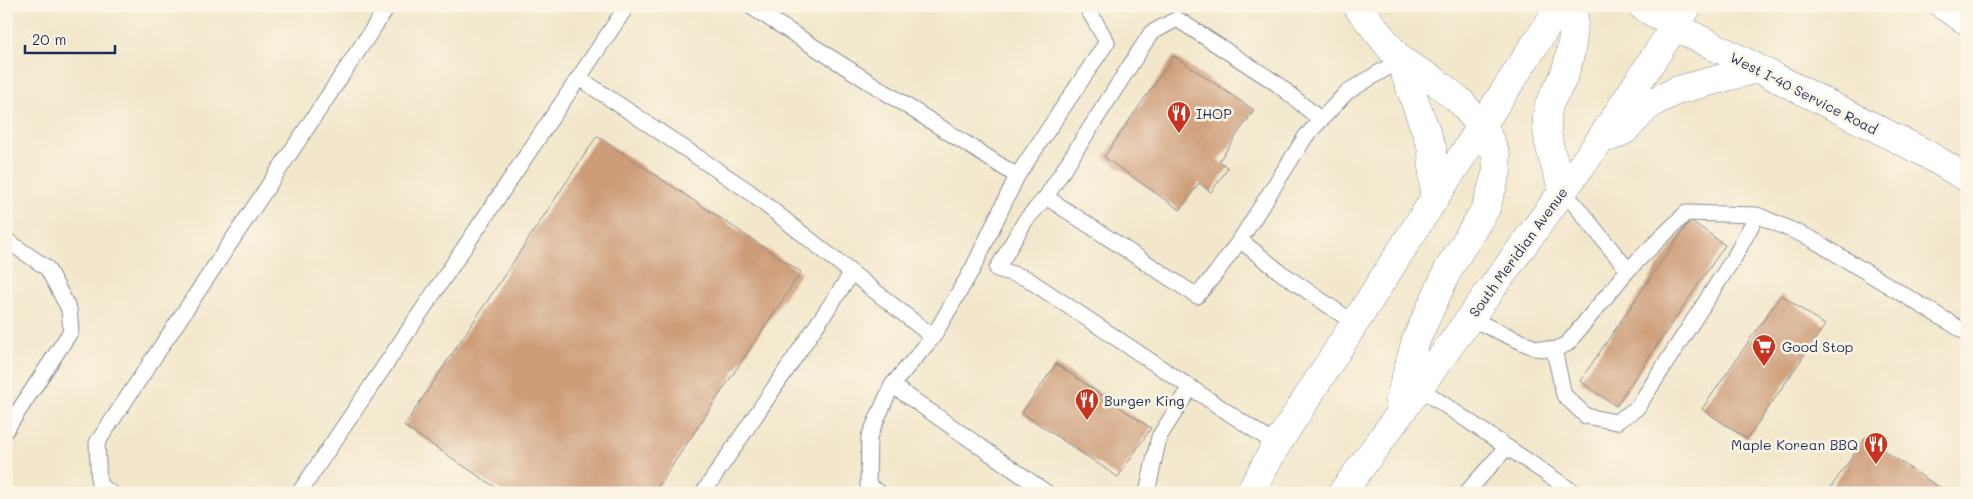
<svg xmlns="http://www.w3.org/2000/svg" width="1973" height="499" font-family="Mali,sans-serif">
  <rect width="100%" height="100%" fill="#fcf5e5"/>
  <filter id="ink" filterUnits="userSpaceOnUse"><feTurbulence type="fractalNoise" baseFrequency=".02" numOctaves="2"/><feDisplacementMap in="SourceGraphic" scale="10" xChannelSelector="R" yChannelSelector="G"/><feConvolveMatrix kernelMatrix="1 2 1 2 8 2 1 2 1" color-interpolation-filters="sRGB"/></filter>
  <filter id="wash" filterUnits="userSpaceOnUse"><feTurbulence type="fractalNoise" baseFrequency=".0096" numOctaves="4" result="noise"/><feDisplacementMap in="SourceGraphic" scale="20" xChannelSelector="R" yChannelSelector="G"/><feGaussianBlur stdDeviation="1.12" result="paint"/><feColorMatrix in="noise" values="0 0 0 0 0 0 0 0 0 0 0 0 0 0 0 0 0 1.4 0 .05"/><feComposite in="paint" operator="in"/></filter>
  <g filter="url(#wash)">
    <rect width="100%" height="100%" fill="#f2e7cb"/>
    <g id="blocks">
      <path fill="#cd9d79" d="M 1174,56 L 1254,110 L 1219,161 L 1228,168 L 1211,192 L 1199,183 L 1180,210 L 1104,157 Z
        M 597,136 L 801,272 L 654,493 L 504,493 L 404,426 Z
        M 1690,220 L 1725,245 L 1616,406 L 1580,381 Z
        M 1781,295 L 1825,325 L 1747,439 L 1702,409 Z
        M 1056,364 L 1151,428 L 1118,477 L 1022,413 Z
        M 1865,438 L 1947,493 L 1827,493 Z"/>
    </g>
  </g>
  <g filter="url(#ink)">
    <use href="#blocks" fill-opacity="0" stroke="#868b94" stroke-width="1"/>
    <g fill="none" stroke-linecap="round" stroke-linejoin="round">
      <g stroke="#868b94" stroke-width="17">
        <path id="lane" d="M 750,6 L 1017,176 L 973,268 L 933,337 L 892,385 L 1047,493
          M 579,78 L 747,190 L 852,273
          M 1017,176 L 1107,42 L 1086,6
          M 1563,190 L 1628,270
          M 1046,197 L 1025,221 L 997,269 L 1026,278 L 1277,445
          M 6,240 L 47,268 L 69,309 L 71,331 L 6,430
          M 1240,240 L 1216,273 L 1197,296 L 1046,197 L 1151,33 L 1177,19 L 1276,83 L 1321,120
          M 1469,318 L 1535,348 L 1554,350 L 1567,344 L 1628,270 L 1686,213 L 1757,215 L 1810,238 L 1967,333
          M 1354,323 L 1280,272 L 1240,240 L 1306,136 L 1347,92 L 1400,60
          M 1554,350 L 1564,395 L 1586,416 L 1616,422 L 1637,408 L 1735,256 L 1757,215
          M 1418,387 L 1575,493
          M 111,493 L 99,485 L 97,443 L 388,6
          M 299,493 L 627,6
          M 703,493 L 852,273 L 933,337
          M 880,493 L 868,485 L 869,437 L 892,385
          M 1147,493 L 1159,437 L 1191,387
          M 1466,493 L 1507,447"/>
      </g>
      <g stroke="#868b94" stroke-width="29">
        <path id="secondary" d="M 1357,6 L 1400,60 L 1432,148 L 1434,199
          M 1642,6 L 1674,26 L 1923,152 L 1967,178
          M 1610,137 L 1625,130 L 1644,110 L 1654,102 L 1678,90 L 1757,69
          M 1563,190 C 1555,164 1543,137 1548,109 C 1550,98 1559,88 1563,78 C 1571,57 1576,29 1573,6
          M 1399,402 L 1416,340 L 1448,270 L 1486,208 L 1497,171 L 1496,155 L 1487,134 L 1461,102 L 1435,81 L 1400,60
          M 1250,493 L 1273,451 L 1434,199 L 1560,6
          M 1342,493 L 1598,143 L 1688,6"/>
      </g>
      <g stroke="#868b94" stroke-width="29">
        <path id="highway" d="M 1944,6 L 1967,21"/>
      </g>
      <use href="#lane" stroke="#fff" stroke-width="15"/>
      <use href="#secondary" stroke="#fff" stroke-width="28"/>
      <use href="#highway" stroke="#fff" stroke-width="28"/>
    </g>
  </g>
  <defs>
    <g id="restaurant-pin" transform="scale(1.25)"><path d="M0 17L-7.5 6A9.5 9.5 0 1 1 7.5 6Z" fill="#c8321e" stroke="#fcf5e5"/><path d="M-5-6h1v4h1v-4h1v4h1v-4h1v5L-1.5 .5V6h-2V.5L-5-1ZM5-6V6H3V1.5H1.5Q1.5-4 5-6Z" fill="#fff"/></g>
    <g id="supermarket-pin" transform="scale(1.25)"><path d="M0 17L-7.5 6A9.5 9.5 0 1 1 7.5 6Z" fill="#c8321e" stroke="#fcf5e5"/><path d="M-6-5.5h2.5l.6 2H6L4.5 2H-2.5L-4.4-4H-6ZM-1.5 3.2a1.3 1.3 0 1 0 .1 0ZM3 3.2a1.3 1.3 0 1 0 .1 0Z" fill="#fff"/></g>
  </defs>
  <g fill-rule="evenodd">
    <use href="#restaurant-pin" x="1179" y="113"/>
    <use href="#supermarket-pin" x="1764" y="346"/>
    <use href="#restaurant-pin" x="1087" y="400"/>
    <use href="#restaurant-pin" x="1876" y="444"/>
  </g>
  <g text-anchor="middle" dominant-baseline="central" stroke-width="5" stroke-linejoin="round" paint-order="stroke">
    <g font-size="14" fill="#1b2f5e" stroke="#fcf5e5">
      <text transform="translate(1804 93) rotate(27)">West I-40 Service Road</text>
      <text transform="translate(1518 252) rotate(-54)">South Meridian Avenue</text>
    </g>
    <g font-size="14" fill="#1b2f5e" stroke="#fcf5e5" text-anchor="start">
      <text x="1196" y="113">IHOP</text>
      <text x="1782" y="346">Good Stop</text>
      <text x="1104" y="400">Burger King</text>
      <text x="1858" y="444" text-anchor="end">Maple Korean BBQ</text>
    </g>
  </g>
  <rect width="1973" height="499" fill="none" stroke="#fcf5e5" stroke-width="25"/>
  <path d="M25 45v8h90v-8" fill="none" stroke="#1b2f5e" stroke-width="2.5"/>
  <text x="32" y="45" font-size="15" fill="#1b2f5e" stroke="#fcf5e5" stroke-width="4" paint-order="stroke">20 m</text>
</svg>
